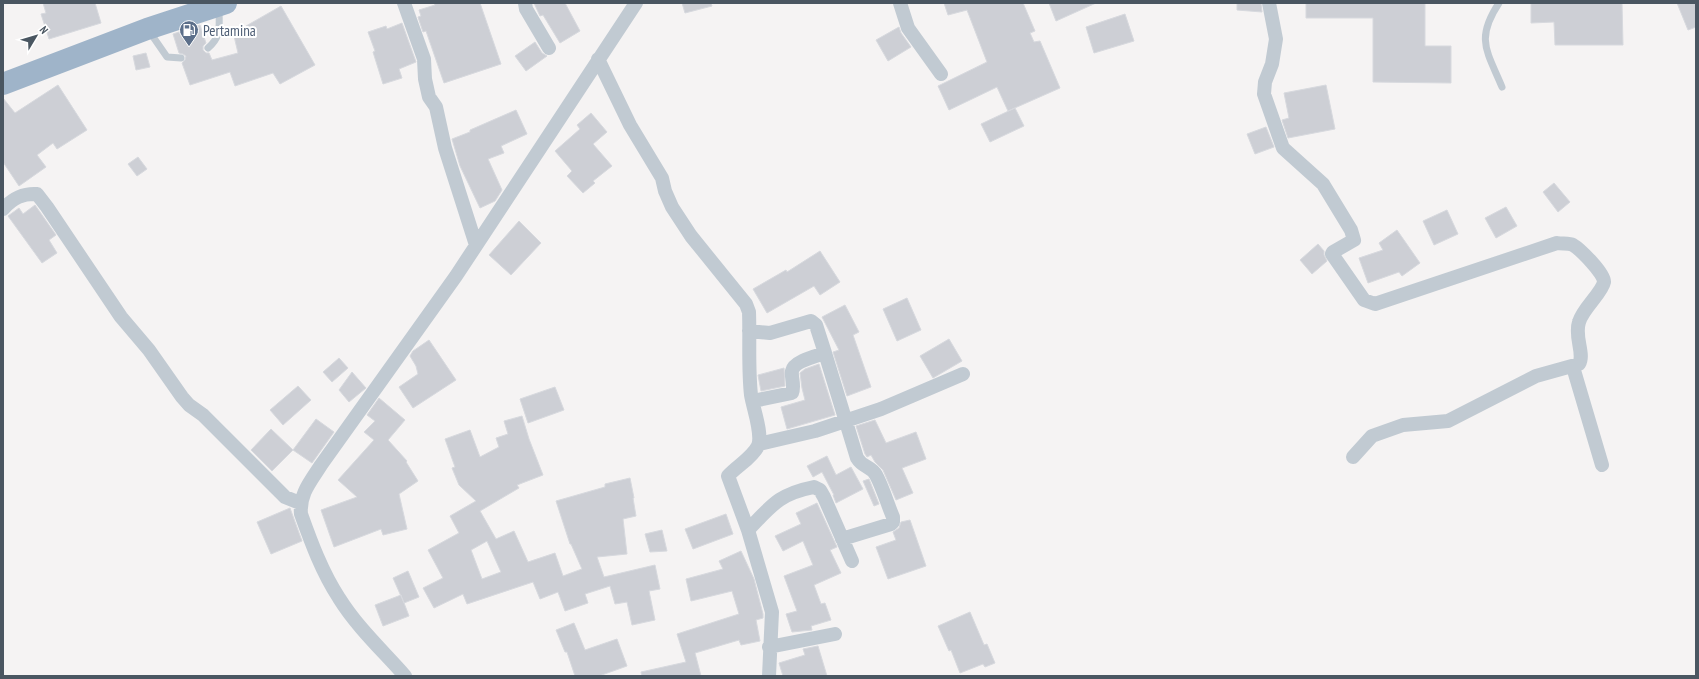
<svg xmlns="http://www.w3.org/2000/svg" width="1699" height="679" font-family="'PT Sans Narrow',sans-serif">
  <rect width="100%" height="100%" fill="#f5f3f3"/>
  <path fill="#cdcfd5" stroke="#d7d9de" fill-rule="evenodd" d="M 43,3 L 95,3 L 101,23 L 49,39 L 41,14 L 46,13 Z
    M 434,3 L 480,3 L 501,64 L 444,83 L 426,31 L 423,32 L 418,17 L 421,16 L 419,10 L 435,5 Z
    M 534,3 L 565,3 L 580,31 L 560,43 L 543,15 L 540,16 Z
    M 682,3 L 711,3 L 712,6 L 685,13 Z
    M 944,3 L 1023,3 L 1035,31 L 1030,33 L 1034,42 L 1040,41 L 1060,88 L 1008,111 L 997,87 L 949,110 L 938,86 L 987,62 L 967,10 L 948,15 Z
    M 1049,3 L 1096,3 L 1056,21 Z
    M 1237,3 L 1261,3 L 1262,12 L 1237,10 Z
    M 1306,3 L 1425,3 L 1425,46 L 1451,46 L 1451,83 L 1373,82 L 1373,18 L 1306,18 Z
    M 1531,3 L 1622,3 L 1623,45 L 1555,45 L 1554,22 L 1531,23 Z
    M 1677,3 L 1696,3 L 1696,27 L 1688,30 Z
    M 281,6 L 315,65 L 280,84 L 273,73 L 235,86 L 230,72 L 190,85 L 182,63 L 185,60 L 186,56 L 183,54 L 179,53 L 173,34 L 200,25 L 206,43 L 203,46 L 203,50 L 206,53 L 209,53 L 212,60 L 238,53 L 234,36 L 250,32 L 246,26 Z
    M 1125,14 L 1134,41 L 1094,53 L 1086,27 Z
    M 402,23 L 416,62 L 399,69 L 402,78 L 383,84 L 373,52 L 375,51 L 368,32 L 386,26 L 387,29 Z
    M 899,27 L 901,33 L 911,47 L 888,61 L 876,40 Z
    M 535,42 L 542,53 L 547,56 L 526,71 L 515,56 Z
    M 146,53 L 150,67 L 136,70 L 133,56 Z
    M 58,85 L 87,130 L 57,149 L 53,143 L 37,155 L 46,167 L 19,186 L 3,162 L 3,98 L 15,113 Z
    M 1326,85 L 1335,129 L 1288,138 L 1282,120 L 1289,118 L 1284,93 Z
    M 1015,108 L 1024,126 L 990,142 L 981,124 Z
    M 516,110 L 527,134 L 501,146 L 504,153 L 488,159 L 502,190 L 495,201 L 480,208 L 460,166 L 452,139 L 470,132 L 470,130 Z
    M 591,113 L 607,132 L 593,144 L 612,166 L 593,181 L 595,183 L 583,193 L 567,176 L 572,171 L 555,151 L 580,129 L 577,125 Z
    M 1266,127 L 1274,147 L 1255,154 L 1247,134 Z
    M 138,157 L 147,169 L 137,176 L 128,164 Z
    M 1554,183 L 1570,202 L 1558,212 L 1543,192 Z
    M 35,205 L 56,235 L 49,240 L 57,253 L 42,263 L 8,216 L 19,208 L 23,214 Z
    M 1506,207 L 1517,226 L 1496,238 L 1485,218 Z
    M 1447,210 L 1458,234 L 1434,245 L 1423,221 Z
    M 519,221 L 541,243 L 511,275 L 489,255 Z
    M 1397,230 L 1420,263 L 1402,276 L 1399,272 L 1368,283 L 1359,258 L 1383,250 L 1379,243 Z
    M 1318,244 L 1324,251 L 1324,255 L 1327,261 L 1312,274 L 1300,260 Z
    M 820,251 L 840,282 L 820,295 L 814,286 L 767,313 L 753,289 L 786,270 L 787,272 Z
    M 907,298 L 921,330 L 897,341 L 883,309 Z
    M 845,305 L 859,332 L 853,335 L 871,387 L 847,396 L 833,352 L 839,350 L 822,317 Z
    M 949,339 L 962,361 L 933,378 L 920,356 Z
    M 429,340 L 456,380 L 413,408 L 399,387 L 418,374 L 416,366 L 410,356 L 413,351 Z
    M 339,358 L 348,368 L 332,382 L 323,372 Z
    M 819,364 L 835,415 L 787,429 L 781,407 L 805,400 L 802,388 L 800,373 L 805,369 Z
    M 784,368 L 785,386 L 761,391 L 758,375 Z
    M 352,372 L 366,388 L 349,402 L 339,390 Z
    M 298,386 L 311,400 L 283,425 L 270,410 Z
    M 555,387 L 564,410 L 528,423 L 520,399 Z
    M 379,398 L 405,420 L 388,440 L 407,461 L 406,462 L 418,481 L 399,494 L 407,529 L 383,535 L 381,529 L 334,547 L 321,510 L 357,497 L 338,480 L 374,440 L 364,432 L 375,421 L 367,415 Z
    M 522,416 L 529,439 L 543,475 L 517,485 L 519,488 L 480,511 L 496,539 L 514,531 L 528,562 L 555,553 L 563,576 L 582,569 L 571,544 L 570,544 L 556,501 L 605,487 L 605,484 L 630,478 L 634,498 L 633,498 L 636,516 L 623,519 L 627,554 L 597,557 L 604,577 L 655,565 L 660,589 L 649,591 L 655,620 L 632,625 L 627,602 L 615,604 L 610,586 L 585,594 L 588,603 L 565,611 L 558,592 L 540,599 L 533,582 L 467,604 L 463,594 L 434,608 L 423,588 L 443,578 L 428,550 L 459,533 L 450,516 L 476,501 L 459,485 L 452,468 L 455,467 L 445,439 L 470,430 L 480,457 L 499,447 L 496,438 L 508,434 L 504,421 ZM 487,541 L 501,572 L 482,579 L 471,550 Z
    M 316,419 L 334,432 L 312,463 L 293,450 Z
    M 875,420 L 886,443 L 916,432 L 926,459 L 902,468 L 913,493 L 896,500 L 883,470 L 875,462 L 871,455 L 867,457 L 865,454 L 856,426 Z
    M 271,429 L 293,450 L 272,471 L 251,450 Z
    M 827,456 L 836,475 L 851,467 L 863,489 L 836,503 L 833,495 L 834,495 L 822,472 L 813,477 L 807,466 Z
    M 869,479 L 879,504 L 874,506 L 863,481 Z
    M 817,503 L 837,547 L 830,550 L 841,573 L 814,585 L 821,604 L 825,603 L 831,620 L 811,626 L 812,630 L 792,632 L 786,614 L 797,611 L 784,576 L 813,565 L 803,541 L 783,551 L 775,536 L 801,524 L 796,513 Z
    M 290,508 L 302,541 L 271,554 L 257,522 Z
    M 726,514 L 733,534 L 693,549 L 685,529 Z
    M 910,520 L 926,566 L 888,579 L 876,547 L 896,540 L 893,532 L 899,528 L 901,522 Z
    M 662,530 L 667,551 L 650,552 L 645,534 Z
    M 741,551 L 754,579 L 763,614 L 763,618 L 756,620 L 760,641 L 741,645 L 739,640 L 695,653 L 701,676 L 642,676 L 641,672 L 686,662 L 677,634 L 739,614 L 732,591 L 691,601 L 686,579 L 723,569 L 719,561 Z
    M 408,571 L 419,597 L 404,603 L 393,578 Z
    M 401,595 L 409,616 L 383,626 L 375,605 Z
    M 970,612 L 984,645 L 987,644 L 995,663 L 985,667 L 983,664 L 960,673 L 951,650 L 949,651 L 938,626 Z
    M 574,623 L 585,650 L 617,639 L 627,666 L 599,676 L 575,676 L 567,652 L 565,652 L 556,630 Z
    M 818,646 L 827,676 L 783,676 L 779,663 L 805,655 L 803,649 Z"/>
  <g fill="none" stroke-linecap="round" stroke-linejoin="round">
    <path stroke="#c1cad2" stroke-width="7" d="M 1499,3 C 1475,39 1487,51 1502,87
      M 149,31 L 167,57 L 181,58
      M 208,48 C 222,36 219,26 219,9"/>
    <path stroke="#c1cad2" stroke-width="14" d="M 404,3 L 424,59 L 425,79 L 429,97 L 436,107 L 445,148 L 476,245
      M 525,3 L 526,9 L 549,48
      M 900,3 L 908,28 L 941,74
      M 1269,3 L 1276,39 L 1272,64 L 1265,82 L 1264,94 L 1283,148 L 1323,184 L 1351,230 L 1354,240 L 1333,252 L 1332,254 L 1364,300 L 1375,304 L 1557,243 C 1562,244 1569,243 1573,245 C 1580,249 1605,274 1604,282 C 1602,293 1583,308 1579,322 C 1574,337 1585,354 1579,364 L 1536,376 L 1448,421 L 1403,425 L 1372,436 L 1353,457
      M 598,59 L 630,125 L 662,178 L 665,191 L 672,207 L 691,236 L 746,304 L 749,312 C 750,339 748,368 751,395 C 753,408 763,434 758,446 C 752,458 737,466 728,476 L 748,530 L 772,612 L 769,676
      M 3,209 C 13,198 23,193 37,194 L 47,207 L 121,317 L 149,350 L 182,397 L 189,405 L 203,415 L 285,497 L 300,503
      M 749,331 L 770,333 L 811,321 L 816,325 L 825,353 C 817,356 794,361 792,371 C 791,378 795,386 792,393 L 753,401
      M 825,353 L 857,458 C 863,468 871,466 876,475 C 883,488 887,503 893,517 L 893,522 L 891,524 L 842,539
      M 1573,367 L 1602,465
      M 759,444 L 815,431 L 881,409 L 963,374
      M 748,530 C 772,505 779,494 814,487 L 820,490 L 824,497 L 852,561
      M 769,647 L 835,634
      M 405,676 C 383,651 357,627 339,598 C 322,572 311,542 301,514 C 299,494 311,481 321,465 L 456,276 L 636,3"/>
    <path stroke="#9fb4c9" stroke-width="22" d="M 3,84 L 147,29 L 226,3"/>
  </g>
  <defs>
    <g id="fuel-pin" transform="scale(1)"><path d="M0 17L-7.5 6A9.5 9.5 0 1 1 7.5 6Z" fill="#5c6f8a" stroke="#fff"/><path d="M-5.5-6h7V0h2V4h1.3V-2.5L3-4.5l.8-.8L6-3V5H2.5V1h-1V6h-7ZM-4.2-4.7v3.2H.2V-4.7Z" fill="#fff"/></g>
  </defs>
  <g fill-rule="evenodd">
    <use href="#fuel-pin" x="189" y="30"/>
  </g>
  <g text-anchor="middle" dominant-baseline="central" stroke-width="4" stroke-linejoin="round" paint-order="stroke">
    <g font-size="15" fill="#4e5e75" stroke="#fff" text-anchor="start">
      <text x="203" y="30">Pertamina</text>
    </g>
  </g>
  <rect width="1699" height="679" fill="none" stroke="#4a5661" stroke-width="8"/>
  <g transform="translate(36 36) rotate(52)" stroke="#ffffff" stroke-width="3" paint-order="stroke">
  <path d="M0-3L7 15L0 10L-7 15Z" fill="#4a5661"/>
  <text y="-6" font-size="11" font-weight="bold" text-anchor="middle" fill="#4a5661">N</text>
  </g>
</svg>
